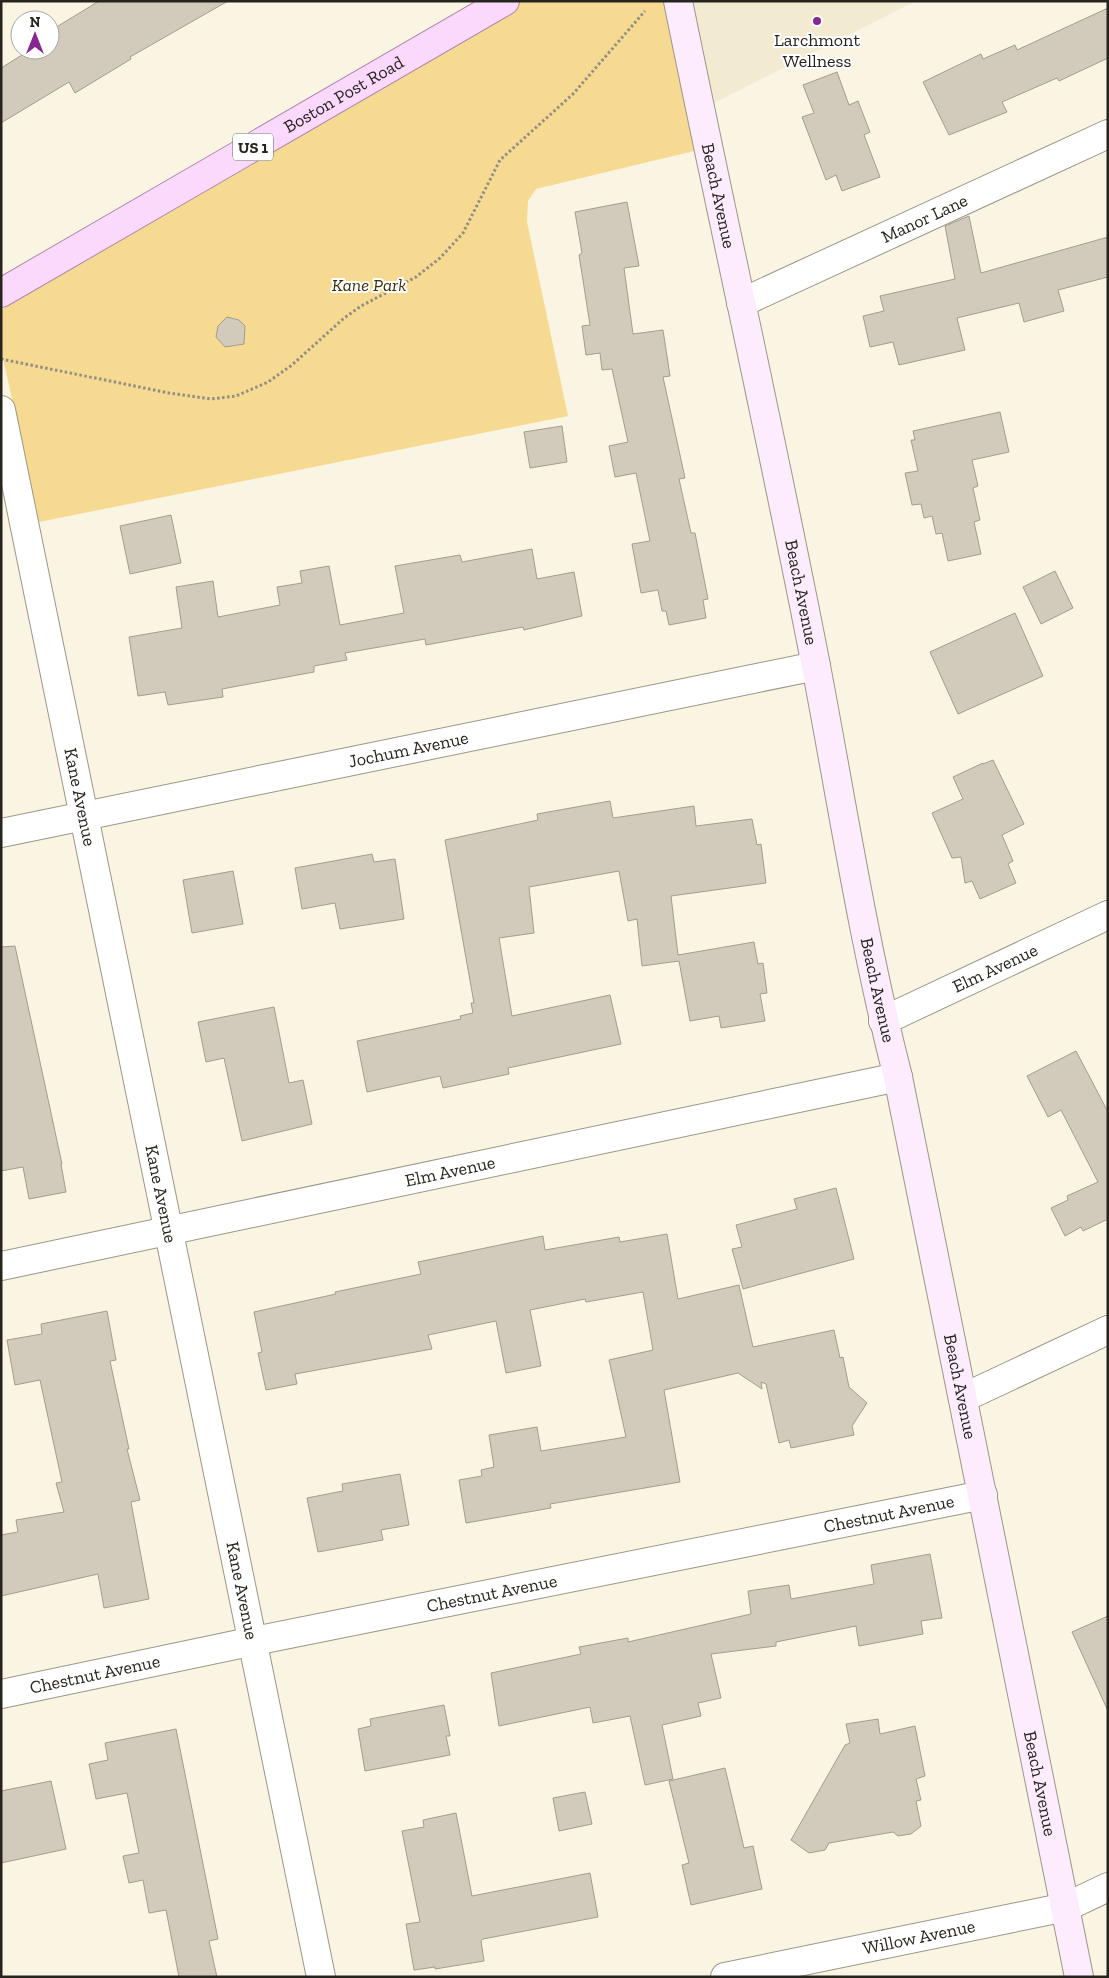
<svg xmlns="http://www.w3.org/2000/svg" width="1109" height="1978" font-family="'Zilla Slab',serif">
  <rect width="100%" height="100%" fill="#faf4e3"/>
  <path fill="#f3ead2" d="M 669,1 L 916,1 L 690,115 Z"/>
  <path fill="#f7da91" d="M 520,1 L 669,1 L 698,150 L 536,189 L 528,201 L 527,222 L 568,416 L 39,522 L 1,349 L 1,310 Z"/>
  <path fill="#d2cbbb" stroke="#a39d8d" d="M 99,1 L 228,1 L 130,57 L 131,59 L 75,93 L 69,82 L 1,123 L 1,68 L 30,50 L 50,50 L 50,31 Z
    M 1108,8 L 1108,58 L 1059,81 L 1057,78 L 1002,102 L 1007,112 L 949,135 L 923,82 L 981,54 L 983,59 L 1015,45 L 1017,50 Z
    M 837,72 L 849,105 L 858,101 L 870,132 L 864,135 L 880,177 L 842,191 L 836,175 L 826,180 L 802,117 L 814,113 L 803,85 Z
    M 627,202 L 639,266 L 624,268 L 633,334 L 663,330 L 670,376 L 663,377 L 685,478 L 679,479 L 691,533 L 695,533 L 708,599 L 703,600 L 706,618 L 669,625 L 666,611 L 662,611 L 658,590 L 641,593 L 632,544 L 650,541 L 636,473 L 615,477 L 609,446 L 628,442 L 612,369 L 602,370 L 600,353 L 586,355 L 582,326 L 590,325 L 579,255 L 582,253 L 575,212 Z
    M 969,216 L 981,273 L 1108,237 L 1108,277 L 1058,290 L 1064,311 L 1024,322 L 1019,303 L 957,318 L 965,350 L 899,365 L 893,342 L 870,347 L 863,316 L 884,311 L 880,296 L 955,279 L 945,226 Z
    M 227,317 L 239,320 L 245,326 L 244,344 L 225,347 L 216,337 L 218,326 Z
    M 1000,412 L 1009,452 L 972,460 L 978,486 L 973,488 L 980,520 L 974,522 L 981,554 L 948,561 L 942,533 L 936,534 L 932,516 L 924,518 L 921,504 L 912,505 L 905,473 L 918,471 L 911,440 L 915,440 L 913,431 Z
    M 562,426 L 567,462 L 530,468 L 524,432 Z
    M 171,515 L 181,563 L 130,574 L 120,526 Z
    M 532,549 L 537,579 L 574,572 L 582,616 L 524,630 L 523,627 L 426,645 L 425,639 L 345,653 L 347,660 L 314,666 L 314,672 L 222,689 L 223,697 L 168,705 L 165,692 L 138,696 L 129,637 L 182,628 L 176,587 L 213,581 L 218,617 L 280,605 L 277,587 L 302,583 L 300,571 L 329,566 L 340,625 L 404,613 L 395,566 L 460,555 L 462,562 Z
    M 1055,571 L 1073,608 L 1041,624 L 1023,587 Z
    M 1015,613 L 1043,676 L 958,714 L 930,652 Z
    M 993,760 L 1024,824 L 1002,835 L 1013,861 L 1008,864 L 1016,883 L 980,899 L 972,881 L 965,883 L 961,857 L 952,858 L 932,813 L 963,799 L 953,777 L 983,763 L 983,764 Z
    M 610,801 L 613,818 L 694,806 L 696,826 L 752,819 L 757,845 L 761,844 L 766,883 L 671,896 L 678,955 L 754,942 L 758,964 L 763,963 L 767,993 L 760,994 L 765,1021 L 721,1028 L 719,1016 L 690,1021 L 679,961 L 642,966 L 637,919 L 628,921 L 619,871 L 529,887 L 534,933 L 499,938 L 512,1016 L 610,995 L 621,1044 L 508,1068 L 509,1074 L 443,1088 L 440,1076 L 367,1092 L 357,1041 L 461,1019 L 460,1016 L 473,1013 L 471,1003 L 474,1003 L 445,840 L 538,820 L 537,814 Z
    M 372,854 L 374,862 L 395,859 L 404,919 L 340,929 L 335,903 L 302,909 L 295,868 Z
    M 233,871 L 243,924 L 192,933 L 183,880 Z
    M 15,946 L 62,1164 L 61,1164 L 66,1192 L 29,1199 L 23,1167 L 1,1171 L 1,947 Z
    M 274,1007 L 289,1083 L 303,1080 L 312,1124 L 242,1141 L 224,1058 L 206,1062 L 198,1022 Z
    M 1076,1051 L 1108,1112 L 1108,1219 L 1083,1231 L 1081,1227 L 1065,1236 L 1051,1208 L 1068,1200 L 1067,1196 L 1098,1182 L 1061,1110 L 1048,1117 L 1027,1076 Z
    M 836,1188 L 854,1259 L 743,1289 L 732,1249 L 742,1247 L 736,1225 L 797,1209 L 794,1199 Z
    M 667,1234 L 678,1299 L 739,1285 L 753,1347 L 834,1330 L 840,1358 L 843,1357 L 849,1387 L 867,1403 L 852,1426 L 854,1435 L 791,1448 L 789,1440 L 779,1443 L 766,1384 L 761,1382 L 762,1389 L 738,1373 L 664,1390 L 680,1482 L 550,1504 L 551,1508 L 466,1523 L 459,1480 L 482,1476 L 481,1470 L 494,1467 L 489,1435 L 537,1427 L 541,1451 L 626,1437 L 609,1360 L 653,1350 L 643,1292 L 586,1302 L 585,1299 L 530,1310 L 541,1366 L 506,1373 L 496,1321 L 428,1335 L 432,1349 L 295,1374 L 297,1384 L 266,1390 L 258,1353 L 262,1352 L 254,1312 L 336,1294 L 335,1292 L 421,1274 L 418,1262 L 543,1236 L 545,1250 L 619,1237 L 620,1242 Z
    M 107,1311 L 116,1360 L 110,1361 L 129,1449 L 127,1449 L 140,1500 L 131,1502 L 149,1599 L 104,1608 L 98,1574 L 1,1596 L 1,1535 L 18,1532 L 16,1520 L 64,1512 L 56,1483 L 62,1482 L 40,1380 L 15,1385 L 7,1340 L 42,1334 L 41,1324 Z
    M 400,1474 L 409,1525 L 381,1530 L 383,1540 L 318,1552 L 307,1498 L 343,1491 L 342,1484 Z
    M 930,1554 L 942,1618 L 921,1621 L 923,1634 L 859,1646 L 856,1626 L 776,1642 L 776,1646 L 711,1654 L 721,1698 L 698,1703 L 701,1716 L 662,1725 L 673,1779 L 645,1785 L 630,1716 L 593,1723 L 590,1707 L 499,1726 L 491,1673 L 581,1654 L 579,1647 L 628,1638 L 628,1642 L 751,1614 L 748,1591 L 789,1585 L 791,1599 L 874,1584 L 871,1565 Z
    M 1108,1616 L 1108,1711 L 1072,1632 Z
    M 444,1705 L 450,1736 L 446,1736 L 450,1755 L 365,1771 L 358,1729 L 371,1726 L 370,1719 Z
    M 878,1719 L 880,1734 L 915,1726 L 925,1776 L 916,1779 L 921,1800 L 916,1801 L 921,1826 L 911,1834 L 898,1836 L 893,1832 L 829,1843 L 825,1850 L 809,1853 L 791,1840 L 845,1745 L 850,1743 L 846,1724 Z
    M 176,1729 L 218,1939 L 209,1941 L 217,1977 L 179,1977 L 166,1910 L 149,1913 L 143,1880 L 129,1883 L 123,1856 L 139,1853 L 127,1793 L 96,1799 L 89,1764 L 108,1760 L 105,1743 Z
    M 725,1768 L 744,1848 L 753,1846 L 762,1889 L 691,1905 L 682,1865 L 689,1863 L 669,1781 Z
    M 51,1781 L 66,1849 L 1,1863 L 1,1791 Z
    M 585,1792 L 592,1824 L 559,1831 L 553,1798 Z
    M 456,1813 L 472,1896 L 590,1873 L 598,1917 L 483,1939 L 481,1941 L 484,1961 L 435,1969 L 435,1967 L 414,1970 L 406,1924 L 420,1922 L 402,1831 L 424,1827 L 423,1820 Z"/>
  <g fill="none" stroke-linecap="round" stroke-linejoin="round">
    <g stroke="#9c9687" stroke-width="30">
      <g id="street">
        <path id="s1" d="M 741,303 L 1108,134"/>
        <path id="s2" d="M 1,410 L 321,1977"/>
        <path id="s3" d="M 1,833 L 816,666"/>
        <path id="s4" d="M 883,1021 L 1108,915"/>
        <path id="s5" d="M 1,1266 L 898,1077"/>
        <path d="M 963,1398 L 1108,1330"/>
        <path id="s6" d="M 1,1694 L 254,1641 L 983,1495"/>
        <path id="s7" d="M 725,1977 L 1066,1907 L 1108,1887"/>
      </g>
    </g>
    <g stroke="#9c9687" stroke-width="30">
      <g id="secondary">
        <path id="s8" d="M 678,1 C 723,223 773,444 816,666 C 842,803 863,941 898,1077 L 1079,1977"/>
      </g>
    </g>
    <g stroke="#ae89ae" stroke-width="30">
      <g id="primary">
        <path id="s9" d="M 1,293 L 505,1"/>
      </g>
    </g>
    <path stroke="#938e83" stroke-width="3" stroke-dasharray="2.5 2.5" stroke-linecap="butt" d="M 1,359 L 169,393 L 211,399 L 236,396 L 268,382 L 292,365 L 343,319 L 361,306 L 416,277 L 440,258 L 463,233 L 500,160 L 573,94 L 645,11"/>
    <use href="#street" stroke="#fff" stroke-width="28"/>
    <use href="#secondary" stroke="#fdecfe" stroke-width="28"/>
    <use href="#primary" stroke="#fad9fd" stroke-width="28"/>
  </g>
  <circle fill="#872892" stroke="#fff" stroke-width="2" cx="817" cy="21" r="5"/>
  <g text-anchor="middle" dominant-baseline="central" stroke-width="4" stroke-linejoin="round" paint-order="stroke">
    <rect fill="#fff" stroke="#686662" stroke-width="1" x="233" y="133.5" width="40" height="27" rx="4"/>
    <g font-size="16" font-weight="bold" fill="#27241e">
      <text x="253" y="147">US 1</text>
    </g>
    <g font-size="18" fill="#27241e" stroke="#fff">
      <text x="817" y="40">Larchmont<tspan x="817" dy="21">Wellness</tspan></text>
    </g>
    <g font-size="18" fill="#27241e" stroke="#fff">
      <text stroke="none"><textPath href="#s9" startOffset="396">Boston Post Road</textPath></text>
      <text stroke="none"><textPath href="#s8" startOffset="199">Beach Avenue</textPath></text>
      <text stroke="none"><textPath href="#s1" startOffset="202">Manor Lane</textPath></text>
      <text stroke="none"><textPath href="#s8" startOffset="604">Beach Avenue</textPath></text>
      <text stroke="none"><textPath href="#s3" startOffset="416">Jochum Avenue</textPath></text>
      <text stroke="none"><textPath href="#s2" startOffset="395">Kane Avenue</textPath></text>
      <text stroke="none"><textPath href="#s4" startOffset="124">Elm Avenue</textPath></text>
      <text stroke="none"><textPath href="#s8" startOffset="1009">Beach Avenue</textPath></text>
      <text stroke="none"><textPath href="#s5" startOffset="459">Elm Avenue</textPath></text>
      <text stroke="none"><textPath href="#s2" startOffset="800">Kane Avenue</textPath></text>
      <text stroke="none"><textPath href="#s8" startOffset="1414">Beach Avenue</textPath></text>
      <text stroke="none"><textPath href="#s6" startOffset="906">Chestnut Avenue</textPath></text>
      <text stroke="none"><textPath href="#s2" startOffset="1205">Kane Avenue</textPath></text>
      <text stroke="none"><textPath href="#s6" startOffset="501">Chestnut Avenue</textPath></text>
      <text stroke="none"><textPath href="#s6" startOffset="96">Chestnut Avenue</textPath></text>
      <text stroke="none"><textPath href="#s8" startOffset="1819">Beach Avenue</textPath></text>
      <text stroke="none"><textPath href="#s7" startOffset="198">Willow Avenue</textPath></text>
    </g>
    <g font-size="18" font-style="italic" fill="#3a2d09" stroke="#fff">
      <text x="369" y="285">Kane Park</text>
    </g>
  </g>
  <rect width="1109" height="1978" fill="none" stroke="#27241e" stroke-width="5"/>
  <g transform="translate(35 35)"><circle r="24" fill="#ffffff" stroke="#a9a7a5"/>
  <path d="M0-4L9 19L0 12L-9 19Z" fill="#872892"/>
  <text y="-8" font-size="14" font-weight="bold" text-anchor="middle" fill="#27241e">N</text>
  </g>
</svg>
